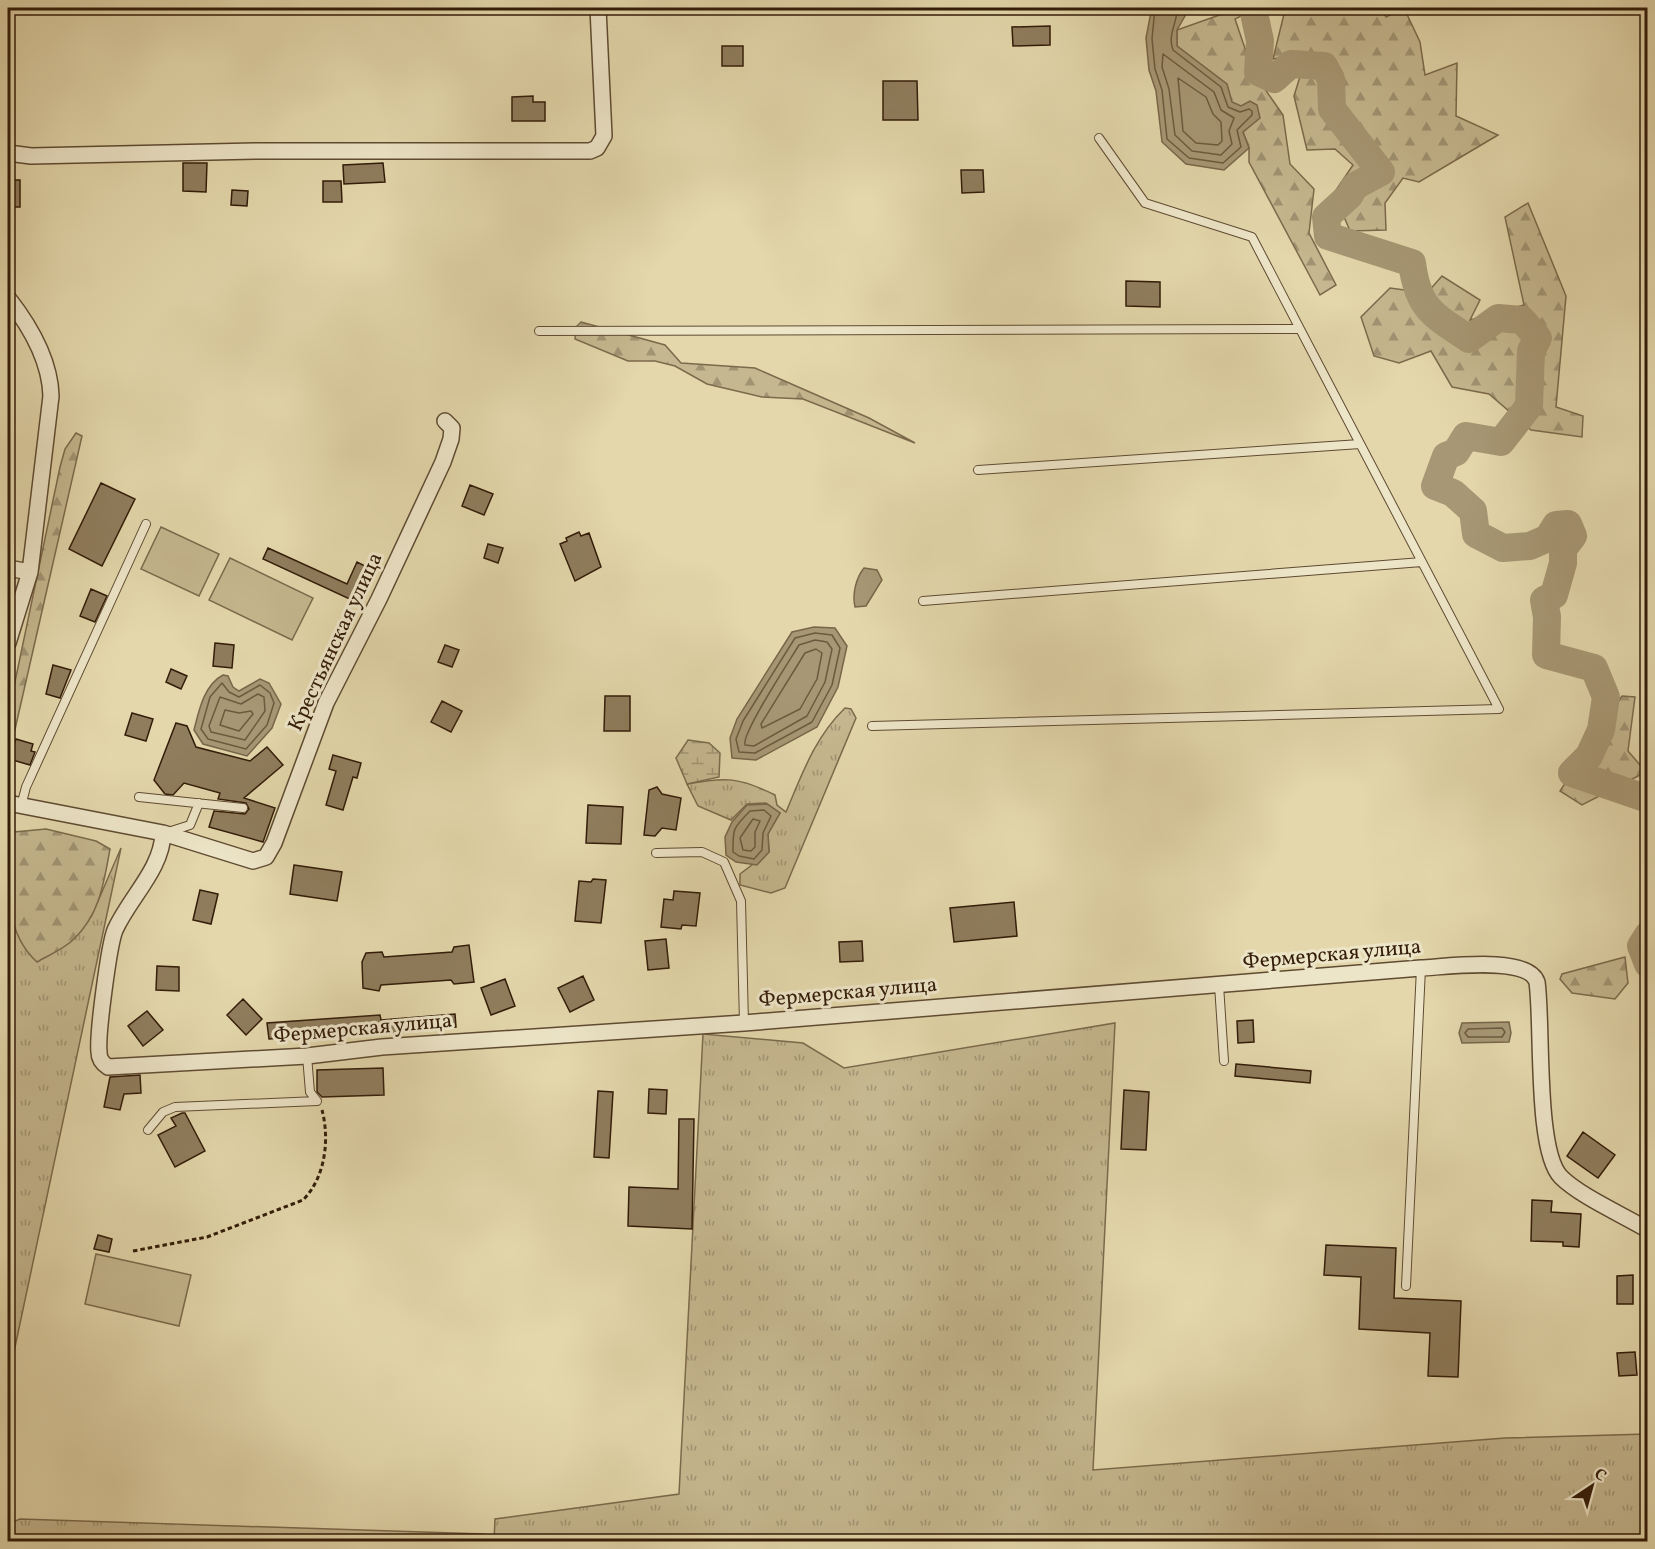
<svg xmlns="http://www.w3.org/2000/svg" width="1655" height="1549" font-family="Vollkorn,serif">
  <defs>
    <pattern id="grass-tufts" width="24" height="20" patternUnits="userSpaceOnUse" patternTransform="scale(1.5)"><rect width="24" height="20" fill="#c5b78f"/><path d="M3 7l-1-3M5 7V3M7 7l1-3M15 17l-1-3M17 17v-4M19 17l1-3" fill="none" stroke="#a19473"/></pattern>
    <pattern id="forest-firs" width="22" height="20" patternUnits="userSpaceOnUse" patternTransform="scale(1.5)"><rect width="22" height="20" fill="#c5b78f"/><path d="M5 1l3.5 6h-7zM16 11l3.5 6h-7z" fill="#a19473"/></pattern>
    <pattern id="wetland-marsh" width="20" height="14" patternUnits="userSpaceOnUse" patternTransform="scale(1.5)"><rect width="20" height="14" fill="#c5b78f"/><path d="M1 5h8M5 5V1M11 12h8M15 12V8" fill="none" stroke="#a19473"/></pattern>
  </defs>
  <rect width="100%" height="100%" fill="#e3d7ab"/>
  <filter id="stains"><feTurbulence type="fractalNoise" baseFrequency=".00333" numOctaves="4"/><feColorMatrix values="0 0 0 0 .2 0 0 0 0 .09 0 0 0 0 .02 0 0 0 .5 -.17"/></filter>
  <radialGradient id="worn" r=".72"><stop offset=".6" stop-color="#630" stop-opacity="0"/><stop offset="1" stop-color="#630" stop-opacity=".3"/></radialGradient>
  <path fill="url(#grass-tufts)" stroke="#7c6a4c" stroke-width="1.5" d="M 845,708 L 851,709 L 856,718 L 785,888 L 771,893 L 740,885 L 740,874 L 769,852 L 768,834 L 780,813 L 766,803 L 747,804 L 731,820 L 698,806 L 687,784 C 726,777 739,777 775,795 L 777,805 L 786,812 C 802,774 815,737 845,708 Z
    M 121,848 L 8,1380 L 8,902 L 16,925 L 91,917 Z
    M 1115,1023 L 1093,1470 L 1505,1438 L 1647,1434 L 1647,1541 L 494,1541 L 495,1519 L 679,1494 L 703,1034 L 803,1043 L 844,1068 Z
    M 20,1519 L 484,1534 L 484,1542 L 8,1541 L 8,1524 Z"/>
  <path fill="url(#forest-firs)" stroke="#7c6a4c" stroke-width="1.5" d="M 1229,8 L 1256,8 L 1235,19 L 1253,72 L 1283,115 L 1290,164 L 1314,189 L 1309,233 L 1336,285 L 1320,295 L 1249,162 L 1249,148 L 1243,132 L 1259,118 L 1231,102 L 1226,84 L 1177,46 L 1177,30 L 1225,13 Z
    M 1277,8 L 1381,8 L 1386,17 L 1404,8 L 1420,42 L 1425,75 L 1457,63 L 1456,116 L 1498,135 L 1419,182 L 1403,178 L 1385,203 L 1386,230 L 1350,231 L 1334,193 L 1353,165 L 1335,149 L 1307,150 L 1294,96 L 1307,54 L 1273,59 L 1284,14 Z
    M 1528,203 L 1566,296 L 1556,407 L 1583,416 L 1582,437 L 1531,430 L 1489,394 L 1452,387 L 1431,351 L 1399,363 L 1374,356 L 1361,317 L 1390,288 L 1427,293 L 1442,276 L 1480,300 L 1470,320 L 1524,305 L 1505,217 Z
    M 581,322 L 665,345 L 681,363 L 755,368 L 869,418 L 915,443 L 803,399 L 762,397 L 707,384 L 675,366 L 655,361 L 628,361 L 575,339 L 576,327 Z
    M 76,433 L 82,436 L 8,760 L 8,715 L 60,467 L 65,449 Z
    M 1622,696 L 1635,697 L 1628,751 L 1646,772 L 1582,805 L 1560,791 Z
    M 46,829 L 96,841 L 110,849 C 104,882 100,914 74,939 C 64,949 49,955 37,962 C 3,932 7,879 8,837 L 14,832 Z
    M 1625,957 L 1628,983 L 1615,999 L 1572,993 L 1560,979 L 1562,974 Z"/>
  <path fill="url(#wetland-marsh)" stroke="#7c6a4c" stroke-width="1.5" d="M 688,740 L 709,743 L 720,753 L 719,777 L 687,784 L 676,758 Z"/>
  <path fill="#c5b78f" stroke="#7c6a4c" stroke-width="1.5" d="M 161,527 L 219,554 L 199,596 L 141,569 Z
    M 230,558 L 313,598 L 292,640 L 209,600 Z
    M 96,1254 L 191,1275 L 179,1326 L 85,1304 Z"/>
  <path fill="#a79774" stroke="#796649" stroke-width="1.5" d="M 1149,8 L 1182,8 L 1185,16 L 1177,30 L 1177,46 L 1227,84 L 1232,102 L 1241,106 L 1250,101 L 1257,105 L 1260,118 L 1243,132 L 1249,148 L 1224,170 L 1186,164 L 1162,142 L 1156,91 L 1149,70 L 1146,38 L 1151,12 Z
    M 864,568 L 877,570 L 882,580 L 866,606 L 855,607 C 852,594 856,578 864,568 Z
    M 814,627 L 835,628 L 847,646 L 838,687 L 817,727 L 756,760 L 732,758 L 730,738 L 737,719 L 792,632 Z
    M 223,675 L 228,676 L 233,687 L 239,691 L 260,679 L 269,683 L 281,704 L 272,728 L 247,756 L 203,744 L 194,730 C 199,710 204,685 223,675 Z
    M 767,804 L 780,813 L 768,834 L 769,852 L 757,865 L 736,862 L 726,855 L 725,837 L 732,822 L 747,805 Z
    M 1509,1022 L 1511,1033 L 1509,1042 L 1462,1043 L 1459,1033 L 1462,1023 Z"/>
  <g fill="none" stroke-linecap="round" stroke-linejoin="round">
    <path stroke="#6d5a3e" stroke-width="1.5" d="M 1155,8 L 1152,39 L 1155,69 L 1162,90 L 1167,139 L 1189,158 L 1223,163 L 1241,147 L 1237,130 L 1252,115 L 1252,111 L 1249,109 L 1240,112 L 1228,107 L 1221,87 L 1173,50 C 1167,34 1178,22 1177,8
      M 1163,54 L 1214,92 L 1221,110 L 1234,118 L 1229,131 L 1232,144 L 1221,155 L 1192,151 L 1175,135 L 1169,89 L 1162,67 Z
      M 1178,78 L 1206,97 L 1213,114 L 1221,122 L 1222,141 L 1218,145 L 1196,143 L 1183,131 Z
      M 815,633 L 832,635 L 840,648 L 832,685 L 812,722 L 755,753 L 739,752 L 736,739 L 743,721 L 795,638 Z
      M 815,640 L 827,642 L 832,649 L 825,682 L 807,716 L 754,746 L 745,745 C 741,734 790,660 799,645 Z
      M 816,649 L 822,653 L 817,679 L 800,709 L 762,728 L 761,724 L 805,653 Z
      M 222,683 L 229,692 L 239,697 L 260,685 L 270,693 L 274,703 L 267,725 L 246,749 L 208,739 L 201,729 L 210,697 Z
      M 258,694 L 264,697 L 265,711 L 245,740 L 211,732 L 209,726 L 220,697 L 241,704 Z
      M 225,710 L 239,713 L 251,711 L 253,714 L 239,731 L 220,725 Z
      M 764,810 L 771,816 L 763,833 L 762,850 L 754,859 L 739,856 L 733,852 C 733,829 732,829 750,811 Z
      M 753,819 L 760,821 L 755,832 L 755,847 L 751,851 L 743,850 L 740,838 Z
      M 1502,1028 L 1505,1032 L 1502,1037 L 1468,1037 L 1465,1033 L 1468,1029 Z"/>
    <path stroke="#a79774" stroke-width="28" d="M 1253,8 L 1260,41 L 1258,72 L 1274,79 L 1291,64 L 1324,66 L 1331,79 L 1332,109 L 1381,172 L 1355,186 L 1349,196 L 1326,217 L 1328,236 L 1412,263 C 1418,309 1433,315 1469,339 L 1498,318 L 1522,320 L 1538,338 L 1531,351 L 1529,406 L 1501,442 L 1466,436 L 1456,452 L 1446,456 L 1435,486 L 1453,493 L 1473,511 L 1476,534 L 1503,548 L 1530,546 L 1548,538 L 1556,525 L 1568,524 L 1573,536 L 1563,549 L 1563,563 L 1554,595 L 1544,600 L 1547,617 L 1546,655 L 1594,668 L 1606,697 L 1601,730 L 1589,756 L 1572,773 L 1648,799
      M 1648,935 L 1641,946 L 1648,964"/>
  </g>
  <path fill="#8f7d5d" stroke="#331c09" stroke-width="1.5" d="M 1050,26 L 1050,45 L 1013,46 L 1012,27 Z
    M 722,46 L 743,46 L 743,66 L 722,66 Z
    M 883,81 L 917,81 L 918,120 L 883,120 Z
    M 533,96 L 533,102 L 545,102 L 545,121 L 512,121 L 512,97 Z
    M 183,163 L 207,163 L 206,192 L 183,191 Z
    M 383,163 L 385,182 L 344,184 L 343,165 Z
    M 961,170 L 983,170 L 984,192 L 962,193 Z
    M 8,180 L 20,180 L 20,207 L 8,207 Z
    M 323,181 L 341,181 L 342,202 L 323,202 Z
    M 232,190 L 248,191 L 247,206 L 231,205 Z
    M 1126,281 L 1160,282 L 1160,307 L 1126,306 Z
    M 101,483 L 135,499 L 102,566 L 69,549 Z
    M 470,485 L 493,494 L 484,515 L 462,506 Z
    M 579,532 L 581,536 L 589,533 L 601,567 L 575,581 L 560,544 L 567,541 L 566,538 Z
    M 488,544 L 503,548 L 498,563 L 484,558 Z
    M 268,548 L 347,584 L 357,562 L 369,568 L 354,601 L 263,559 Z
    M 91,589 L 107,596 L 95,622 L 80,616 Z
    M 215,643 L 234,645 L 232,668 L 213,666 Z
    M 445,645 L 459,650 L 452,667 L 438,662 Z
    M 53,665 L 71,670 L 60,698 L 46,694 Z
    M 171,669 L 187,676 L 181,689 L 166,682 Z
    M 605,696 L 630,696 L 630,731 L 604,731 Z
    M 442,701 L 462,711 L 451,732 L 431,722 Z
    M 132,713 L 153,719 L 146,741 L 125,735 Z
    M 176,723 L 187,726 L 196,747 L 250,761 L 267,747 L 283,765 L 244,798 L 275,808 L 263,842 L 209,827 L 214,811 L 245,814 L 249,809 L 246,803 L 218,799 L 220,793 L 184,783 L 173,795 L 165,794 L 154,780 Z
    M 16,739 L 33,744 L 31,751 L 35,752 L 30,765 L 9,759 Z
    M 333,755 L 361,763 L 357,778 L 353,777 L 343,810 L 326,805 L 336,771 L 329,769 Z
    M 657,787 L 662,794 L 681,798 L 676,830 L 662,828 L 655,836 L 644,835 L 649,790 Z
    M 588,805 L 623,807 L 621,844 L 586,843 Z
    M 294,865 L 342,872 L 337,901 L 290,894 Z
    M 593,879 L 606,880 L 601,923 L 575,921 L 579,881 L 591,882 Z
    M 200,890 L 218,894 L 211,924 L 193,920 Z
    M 674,891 L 700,893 L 696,926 L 682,925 L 681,929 L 661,927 L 664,899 L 673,900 Z
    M 1014,902 L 1017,936 L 954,942 L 950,908 Z
    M 666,939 L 669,968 L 648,970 L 645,941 Z
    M 862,941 L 863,961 L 840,962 L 839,942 Z
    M 469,945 L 474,982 L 454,984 L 451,980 L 381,985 L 379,991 L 363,988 L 362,962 L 366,953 L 382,952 L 384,957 L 452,952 L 454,947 Z
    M 157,966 L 179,967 L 179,991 L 156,990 Z
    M 583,976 L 594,1000 L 570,1012 L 558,988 Z
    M 505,979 L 515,1006 L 491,1015 L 481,988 Z
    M 243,999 L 262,1019 L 246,1035 L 227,1015 Z
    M 147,1011 L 163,1030 L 143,1046 L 128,1026 Z
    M 455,1014 L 456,1027 L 358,1036 L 358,1033 L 269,1039 L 267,1023 L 380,1015 L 381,1020 Z
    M 1253,1020 L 1254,1042 L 1238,1043 L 1237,1021 Z
    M 1236,1064 L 1311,1071 L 1310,1083 L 1235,1076 Z
    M 383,1068 L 384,1095 L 322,1097 L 317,1092 L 317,1070 Z
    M 140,1075 L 141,1093 L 124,1094 L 120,1110 L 104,1107 L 110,1077 Z
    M 649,1089 L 667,1090 L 666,1114 L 648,1113 Z
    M 1124,1090 L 1149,1092 L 1146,1150 L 1121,1149 Z
    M 598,1091 L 613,1092 L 609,1158 L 594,1157 Z
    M 182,1113 L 185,1113 L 205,1151 L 175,1167 L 158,1135 L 176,1126 L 171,1118 Z
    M 679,1119 L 694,1119 L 692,1229 L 628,1226 L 629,1187 L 678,1189 Z
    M 1583,1132 L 1615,1155 L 1598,1178 L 1567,1156 Z
    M 1532,1200 L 1552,1201 L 1551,1212 L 1581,1214 L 1579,1247 L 1563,1246 L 1563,1242 L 1531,1241 Z
    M 98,1235 L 112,1239 L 109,1252 L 94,1249 Z
    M 1326,1245 L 1396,1248 L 1394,1298 L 1461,1301 L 1458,1377 L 1428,1376 L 1430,1333 L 1359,1329 L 1361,1277 L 1324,1275 Z
    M 1633,1275 L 1633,1304 L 1617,1304 L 1617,1276 Z
    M 1635,1352 L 1637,1375 L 1619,1376 L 1617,1353 Z"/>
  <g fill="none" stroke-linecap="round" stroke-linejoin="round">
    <g stroke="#5f4b32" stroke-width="10">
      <path id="lane" d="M 539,331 L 1300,329 L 1252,237 L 1145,203 L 1099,138
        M 978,470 L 1360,444
        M 923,601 L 1422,562
        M 872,726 L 1499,709 L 1300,329
        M 139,797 L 243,808
        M 21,806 L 26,787 L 146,524
        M 168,832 L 190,825 L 199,803
        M 656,853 L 702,852 L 724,862 L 741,901 L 744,1023
        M 1219,985 L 1224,1061
        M 148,1130 L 163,1112 L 175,1107 L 317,1101 L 310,1092 L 307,1056
        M 1406,1286 L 1421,968"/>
    </g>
    <g stroke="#5f4b32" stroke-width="18">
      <path id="street" d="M 8,153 L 31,156 L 255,151 L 590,151 L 597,148 L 604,136 L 598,8
        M 8,298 C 30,326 50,360 51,396 L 30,572 L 8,643
        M 8,568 L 30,572
        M 8,803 L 163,833 L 253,861 L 266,857 L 274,843 L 326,703 L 379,599 L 443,462 L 451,439 L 452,428 L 445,421
        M 163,833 C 162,869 130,897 115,930 C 109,945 97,1035 99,1052 C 99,1059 102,1063 108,1067 L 307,1056 L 382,1047 L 744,1023 L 1421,968 C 1445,967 1528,955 1537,982 C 1543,1024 1535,1151 1561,1177 C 1580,1196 1623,1215 1648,1230"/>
    </g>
    <path stroke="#331c09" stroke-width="3" stroke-dasharray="4.5 3" stroke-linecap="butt" d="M 133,1251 L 207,1237 L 303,1200 C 325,1178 330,1140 322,1110"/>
    <use href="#lane" stroke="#ede5c8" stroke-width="8"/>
    <use href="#street" stroke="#ede5c8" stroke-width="15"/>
  </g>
  <g text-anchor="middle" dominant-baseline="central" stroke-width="6" stroke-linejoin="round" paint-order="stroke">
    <g font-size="21" fill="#331c09" stroke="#ede5c8">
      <text transform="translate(336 642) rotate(-65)">Крестьянская улица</text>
      <text transform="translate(1332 955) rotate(-5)">Фермерская улица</text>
      <text transform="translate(848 993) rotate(-5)">Фермерская улица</text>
      <text transform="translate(363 1029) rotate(-5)">Фермерская улица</text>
    </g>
  </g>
  <rect width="1655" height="1549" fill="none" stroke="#e3d7ab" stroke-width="30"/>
  <rect x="9" y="9" width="1637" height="1531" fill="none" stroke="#331c09" stroke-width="3"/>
  <rect x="15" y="15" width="1625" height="1519" fill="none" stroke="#331c09" stroke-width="1.5"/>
  <g transform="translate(1592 1486) rotate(36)" stroke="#ede5c8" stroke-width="4.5" paint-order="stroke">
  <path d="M0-4.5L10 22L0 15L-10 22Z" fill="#331c09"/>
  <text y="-9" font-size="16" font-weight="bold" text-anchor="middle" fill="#331c09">С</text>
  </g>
  <rect width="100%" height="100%" filter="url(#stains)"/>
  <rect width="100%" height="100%" fill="url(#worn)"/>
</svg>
